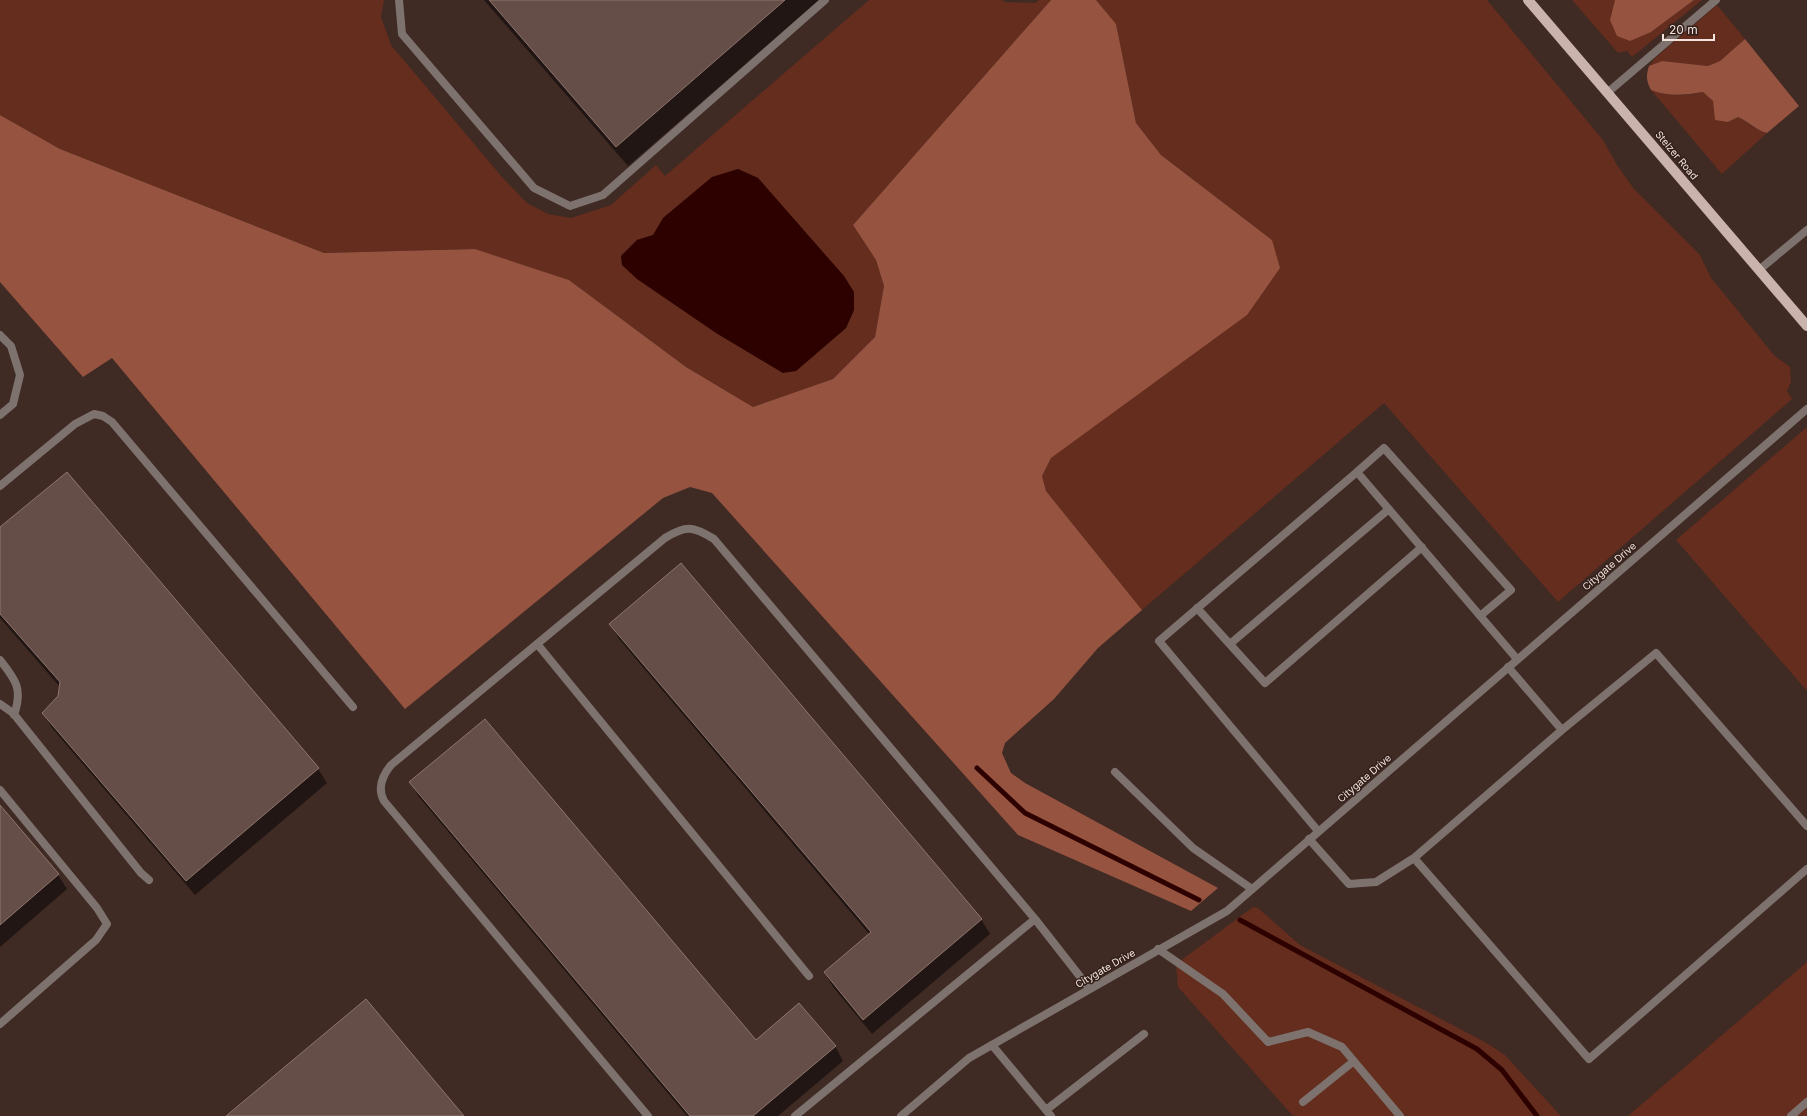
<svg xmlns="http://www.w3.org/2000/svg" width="1807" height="1116" font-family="Inter,sans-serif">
  <rect width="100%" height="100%" fill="#3f2a24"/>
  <path fill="#642d1d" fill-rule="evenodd" d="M 0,0 L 384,0 L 381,17 L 391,45 L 502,177 L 527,203 L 548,214 L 571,218 L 611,205 L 656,165 L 665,176 L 869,0 L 1002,0 L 1005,2 L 1035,3 L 1039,0 L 1051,0 L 853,225 L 876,260 L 884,286 L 875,337 L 833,379 L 753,407 L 686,367 L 569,280 L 475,249 L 324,253 L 60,149 L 0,115 ZM 738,169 L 758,178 L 854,310 L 846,328 L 796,371 L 622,265 L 621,256 L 637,240 L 653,235 L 712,178 Z
    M 1096,0 L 1487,0 L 1603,140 L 1617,165 L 1634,189 L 1700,255 L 1711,278 L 1774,355 L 1790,367 L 1791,382 L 1787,391 L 1792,399 L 1558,602 L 1384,403 L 1142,610 L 1046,491 L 1042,476 L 1051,458 L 1272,240 L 1161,155 L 1136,123 L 1116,25 Z
    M 1572,0 L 1615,0 L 1610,20 L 1651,32 L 1694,0 L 1702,0 L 1632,57 L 1627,51 L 1618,53 Z
    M 1717,5 L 1745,39 L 1720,61 L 1708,66 L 1662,61 L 1649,66 L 1654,59 Z
    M 1651,90 C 1668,97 1686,96 1703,92 L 1713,101 L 1728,122 L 1738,117 C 1748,122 1756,130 1767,133 L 1722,174 Z
    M 1807,427 L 1807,691 L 1676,540 Z
    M 1253,907 L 1258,908 L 1300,945 L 1485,1042 L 1505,1055 L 1561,1116 L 1293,1116 L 1178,987 L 1176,964 Z
    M 1807,962 L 1807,1116 L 1628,1116 Z"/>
  <path fill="#965340" d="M 1051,0 L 1096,0 L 1116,24 L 1136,123 L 1161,155 L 1272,240 L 1280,268 L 1247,315 L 1051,458 L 1042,476 L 1046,491 L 1142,610 L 1098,648 L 1054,699 L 1005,743 L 1002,753 L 1011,773 L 1025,783 L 1218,888 L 1191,911 L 1018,835 L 712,493 L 690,487 L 663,498 L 405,709 L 112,358 L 83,377 L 0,282 L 0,115 L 60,149 L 324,253 L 475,249 L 569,280 L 686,367 L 753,407 L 833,379 L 875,337 L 884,286 L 876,260 L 853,225 Z
    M 1615,0 L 1694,0 L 1651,32 L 1630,41 L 1617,36 L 1610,20 Z
    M 1745,39 L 1799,106 L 1767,133 C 1756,130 1749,122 1738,117 L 1728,122 L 1715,120 L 1713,101 L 1703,92 C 1686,95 1668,97 1651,90 C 1646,80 1646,76 1649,66 L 1662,61 L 1708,66 L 1720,61 Z"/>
  <path fill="#2d0100" d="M 738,169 L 758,178 L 844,276 L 854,292 L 854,310 L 846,328 L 796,371 L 783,373 L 716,333 L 637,279 L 622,265 L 621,256 L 637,240 L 653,235 L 663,218 L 712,177 Z"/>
  <path fill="#0007" d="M 484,0 L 819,0 L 628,166 Z
    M 0,528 L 318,769 L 327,783 L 195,895 L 52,728 L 43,713 L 59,696 L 60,687 L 0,618 Z
    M 611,624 L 981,919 L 990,934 L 872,1034 L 833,987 L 825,973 L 870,935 L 619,639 Z
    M 411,783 L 756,1041 L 835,1046 L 843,1061 L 778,1116 L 687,1116 L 419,797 Z
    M 0,807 L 58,875 L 67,889 L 0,947 Z"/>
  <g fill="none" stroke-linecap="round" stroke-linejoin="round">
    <path stroke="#2d0100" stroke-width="5" d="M 977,768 L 1025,813 L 1199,900
      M 1240,920 L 1477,1049 L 1502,1070 L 1537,1116"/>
  </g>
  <path fill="#664e48" stroke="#8e756e" d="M 489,0 L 785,0 L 616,147 Z
    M 67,472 L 319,768 L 186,881 L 42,713 L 58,696 L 60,682 L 0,614 L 0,527 Z
    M 681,563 L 982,919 L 863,1020 L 824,972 L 871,932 L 609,624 Z
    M 485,719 L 756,1040 L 799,1003 L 836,1046 L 753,1116 L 690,1116 L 409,782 Z
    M 0,805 L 59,874 L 0,925 Z
    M 366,999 L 464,1116 L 226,1116 Z"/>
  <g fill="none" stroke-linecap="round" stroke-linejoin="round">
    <path stroke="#7d726e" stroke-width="8" d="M 399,0 L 402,34 L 534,188 L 570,206 L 603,195 L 825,0
      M 0,335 L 11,346 L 20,375 L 13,404 L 0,415
      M 1357,472 L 1384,448 L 1511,590 L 1480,616
      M 0,486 L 75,424 L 94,414 L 103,416 L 112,422 L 353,707
      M 1197,608 L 1265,683 L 1422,547
      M 1230,644 L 1389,509
      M 538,645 L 809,976
      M 0,660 C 16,680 23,689 14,715
      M 1508,667 L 1562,730
      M 0,704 L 13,713 L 141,873 L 149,880
      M 1115,772 L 1193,848 L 1252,889
      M 0,790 L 97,908 L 107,924 L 96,940 L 0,1024
      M 1807,826 L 1656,653 L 1562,730 L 1414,858 L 1589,1059 L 1807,869
      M 1318,831 L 1159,641 L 1357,472 L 1517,659
      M 1309,839 L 1349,884 L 1376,882 L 1414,858
      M 1158,949 L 1223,994 L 1268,1042 L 1308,1032 L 1342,1047 L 1400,1116
      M 992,1045 L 1051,1116
      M 1303,1102 L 1354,1061
      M 1046,1110 L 1144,1034
      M 648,1116 L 384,801 C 377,788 382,776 391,765 L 665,538 C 686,525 693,526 714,539 L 1035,919 L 1089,988
      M 795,1116 L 1035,919
      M 1791,1116 L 1807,1102"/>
    <path stroke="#7d726e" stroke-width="8" d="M 1607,93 L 1716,0
      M 1759,270 L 1807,230
      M 901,1116 L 969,1058 L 1227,911 L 1807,409"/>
    <path stroke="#cbb3ad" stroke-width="10" d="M 1528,0 L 1807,326"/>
  </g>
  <g text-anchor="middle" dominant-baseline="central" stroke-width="3" stroke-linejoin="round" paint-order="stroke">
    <g font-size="10" fill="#f2e3df" stroke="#34201a">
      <text transform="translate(1677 155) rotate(50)">Stelzer Road</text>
      <text transform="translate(1609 566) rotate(-41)">Citygate Drive</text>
      <text transform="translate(1364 778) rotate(-41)">Citygate Drive</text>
      <text transform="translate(1105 968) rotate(-30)">Citygate Drive</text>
    </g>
  </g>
  <path d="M1663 34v6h51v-6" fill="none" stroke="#f2e3df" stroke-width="2"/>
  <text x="1669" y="34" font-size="12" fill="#f2e3df" stroke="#34201a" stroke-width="3" paint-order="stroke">20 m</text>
</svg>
